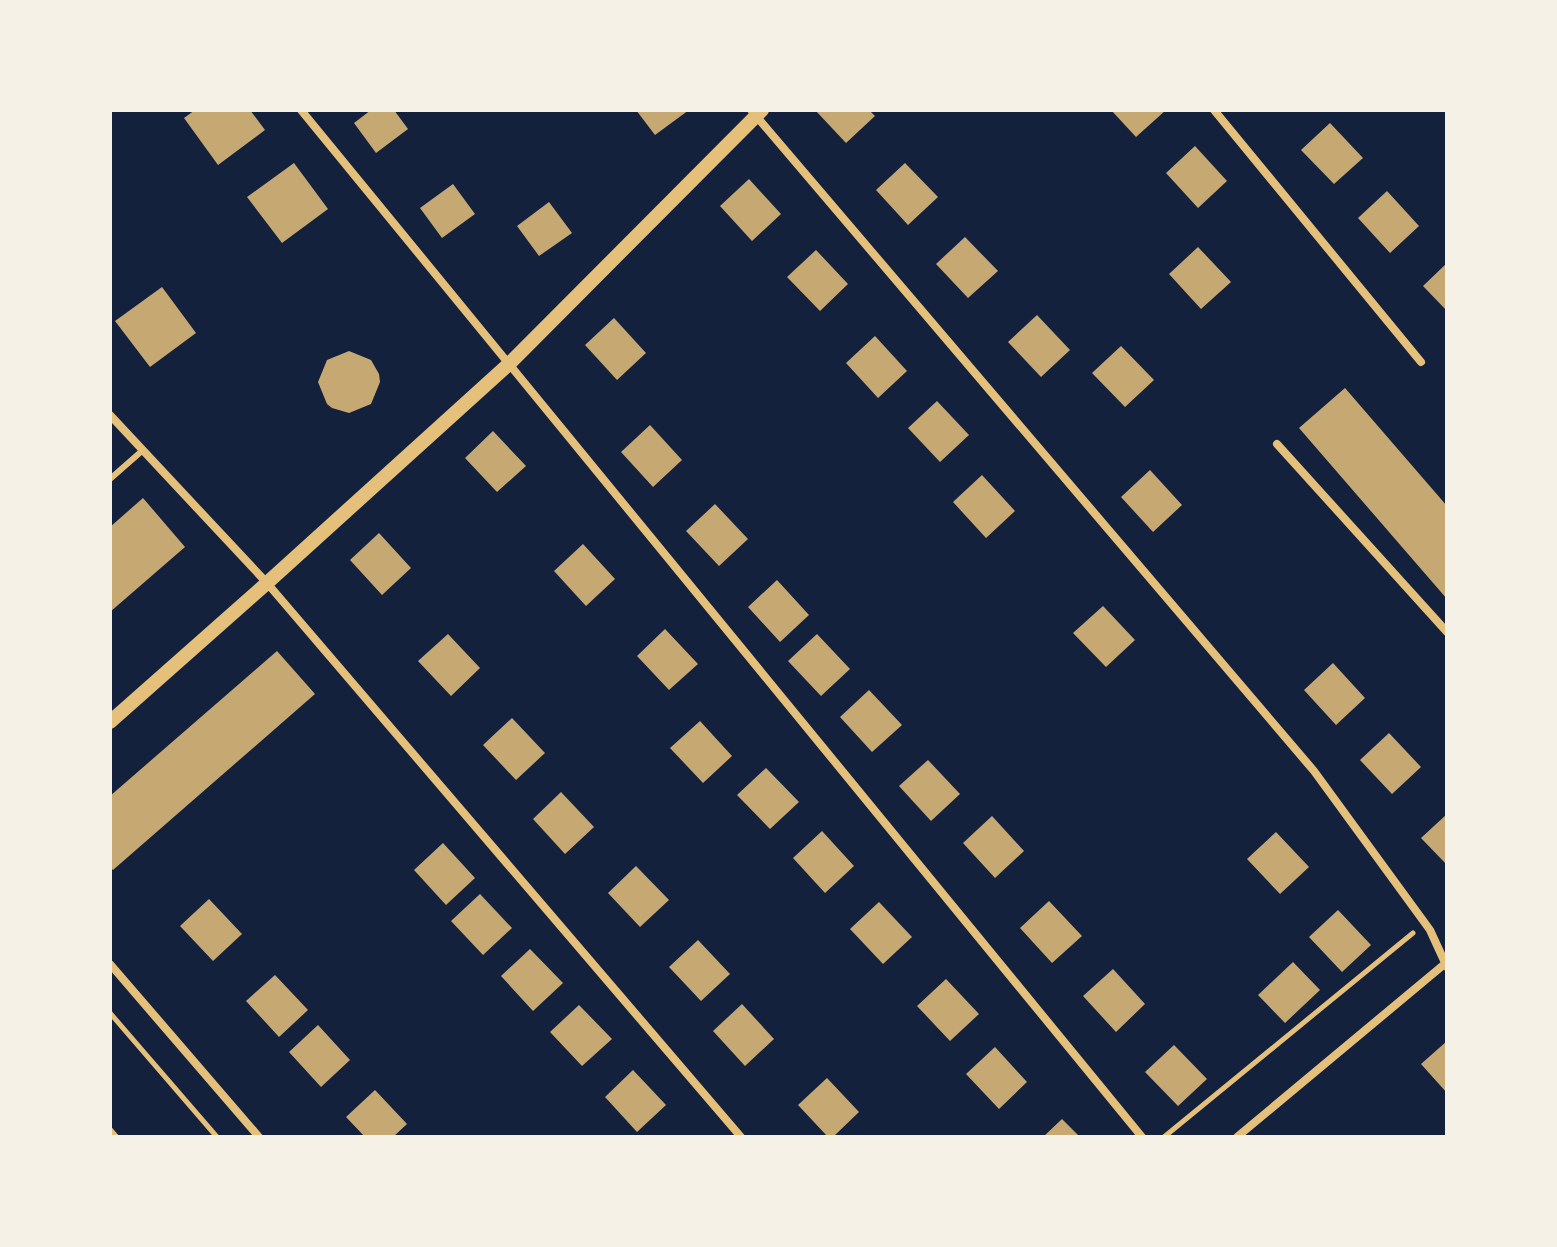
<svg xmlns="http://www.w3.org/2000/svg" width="1557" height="1247" font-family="Lora,serif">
  <rect width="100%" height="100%" fill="#14213d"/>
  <path fill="#c6a872" d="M 195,110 L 250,110 L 265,130 L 218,165 L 184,118 Z
    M 371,110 L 394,110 L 408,129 L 376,153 L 354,123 Z
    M 636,110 L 689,110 L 655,135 Z
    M 815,110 L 869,110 L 875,116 L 846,143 Z
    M 1111,110 L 1166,110 L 1136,137 Z
    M 1330,123 L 1363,158 L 1334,184 L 1301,150 Z
    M 1195,146 L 1227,181 L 1198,208 L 1166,173 Z
    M 294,163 L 328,209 L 282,243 L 247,197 Z
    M 905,163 L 938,197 L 908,225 L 876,190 Z
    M 749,179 L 781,214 L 752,241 L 720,206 Z
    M 453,184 L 475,214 L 442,238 L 420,208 Z
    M 1387,191 L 1419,226 L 1390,253 L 1358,218 Z
    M 549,202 L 572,233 L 539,256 L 517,226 Z
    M 965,237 L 998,271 L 968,298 L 936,264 Z
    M 1198,247 L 1231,282 L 1201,309 L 1169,274 Z
    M 816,250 L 848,284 L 820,311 L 787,277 Z
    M 1447,263 L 1447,311 L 1423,286 Z
    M 162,287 L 196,333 L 150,367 L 115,321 Z
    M 1037,315 L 1070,350 L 1041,377 L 1008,342 Z
    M 614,318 L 646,353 L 617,380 L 585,345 Z
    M 875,336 L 907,371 L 878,398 L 846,363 Z
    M 1121,346 L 1154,380 L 1125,407 L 1092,373 Z
    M 349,351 L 371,360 L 379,374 L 380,382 L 371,404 L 349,413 L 332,408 L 327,404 L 318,382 L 327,360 Z
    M 1345,388 L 1447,506 L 1447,599 L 1299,428 Z
    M 937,401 L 969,435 L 940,462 L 908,428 Z
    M 650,425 L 682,460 L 653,487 L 621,452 Z
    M 493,431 L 526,466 L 497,492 L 465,458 Z
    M 1150,470 L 1182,505 L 1153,532 L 1121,497 Z
    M 982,475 L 1015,511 L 986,538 L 953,502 Z
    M 143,498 L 185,547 L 110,612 L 110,527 Z
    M 715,504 L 748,539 L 719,566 L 686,531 Z
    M 379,533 L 411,568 L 382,595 L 350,560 Z
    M 583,544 L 615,579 L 586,606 L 554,571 Z
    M 777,580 L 809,615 L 780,642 L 748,607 Z
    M 1103,606 L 1135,640 L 1106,667 L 1073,633 Z
    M 665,629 L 698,664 L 669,690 L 637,656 Z
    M 448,634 L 480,668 L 451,696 L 418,661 Z
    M 817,634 L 850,669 L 821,696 L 788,661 Z
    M 277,651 L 315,694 L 113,870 L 110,867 L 110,796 Z
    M 1333,663 L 1365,698 L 1336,725 L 1304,690 Z
    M 869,690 L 902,725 L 872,752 L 840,717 Z
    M 512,718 L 545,753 L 516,780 L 483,745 Z
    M 700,721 L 732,756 L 703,783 L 670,748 Z
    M 1389,733 L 1421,767 L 1392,794 L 1360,760 Z
    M 928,760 L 960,794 L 931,821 L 899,786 Z
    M 766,768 L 799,802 L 770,829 L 737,795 Z
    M 561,792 L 594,827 L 565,854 L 533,819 Z
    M 1447,814 L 1447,865 L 1421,838 Z
    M 992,816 L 1024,851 L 995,878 L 963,843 Z
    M 822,831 L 854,866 L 825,893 L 793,858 Z
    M 1276,832 L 1309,867 L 1280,894 L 1247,859 Z
    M 443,843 L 475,878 L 446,905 L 414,870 Z
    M 636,866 L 669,900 L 640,927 L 608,893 Z
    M 480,894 L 512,928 L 483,955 L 451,921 Z
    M 209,899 L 242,934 L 213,961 L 180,926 Z
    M 1049,901 L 1082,936 L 1052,963 L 1020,928 Z
    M 879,902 L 912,937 L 883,964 L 850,929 Z
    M 1338,910 L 1371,945 L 1342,972 L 1309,937 Z
    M 698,940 L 730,974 L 701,1001 L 669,967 Z
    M 530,949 L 563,983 L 533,1011 L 501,976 Z
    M 1293,962 L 1320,990 L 1285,1023 L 1258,995 Z
    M 1113,969 L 1145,1004 L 1116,1032 L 1083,996 Z
    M 275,975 L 308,1010 L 279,1037 L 246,1001 Z
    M 946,979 L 979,1014 L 950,1041 L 917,1006 Z
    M 742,1004 L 774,1039 L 745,1066 L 713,1031 Z
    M 579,1005 L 612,1039 L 582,1066 L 550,1032 Z
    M 318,1025 L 350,1060 L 321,1087 L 289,1052 Z
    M 1447,1041 L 1447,1093 L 1421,1064 Z
    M 1174,1045 L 1207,1079 L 1178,1106 L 1145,1072 Z
    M 995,1047 L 1027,1082 L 999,1109 L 966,1074 Z
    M 633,1070 L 666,1105 L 637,1132 L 605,1097 Z
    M 827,1078 L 859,1112 L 833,1137 L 828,1137 L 798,1105 Z
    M 375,1090 L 407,1124 L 393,1137 L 365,1137 L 346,1117 Z
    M 1062,1119 L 1080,1137 L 1043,1137 Z"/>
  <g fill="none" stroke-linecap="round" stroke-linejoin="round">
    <path stroke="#e5c07b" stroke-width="5" d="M 110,1013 L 217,1137
      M 1164,1137 L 1413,933"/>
    <path stroke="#e5c07b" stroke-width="6" d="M 110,479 L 143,450
      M 110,1130 L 116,1137"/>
    <path stroke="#e5c07b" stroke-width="8" d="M 301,110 L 1142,1137
      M 751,110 L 1314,771 L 1430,930 L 1447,967
      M 1214,110 L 1421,362
      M 110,415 L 267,583 L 741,1137
      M 1277,444 L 1447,632
      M 110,964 L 259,1137
      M 1237,1137 L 1447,962"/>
    <path stroke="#e5c07b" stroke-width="14" d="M 110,722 L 267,583 L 510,363 L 762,110"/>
  </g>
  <rect width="1557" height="1247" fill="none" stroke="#f6f1e7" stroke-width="224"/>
</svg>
